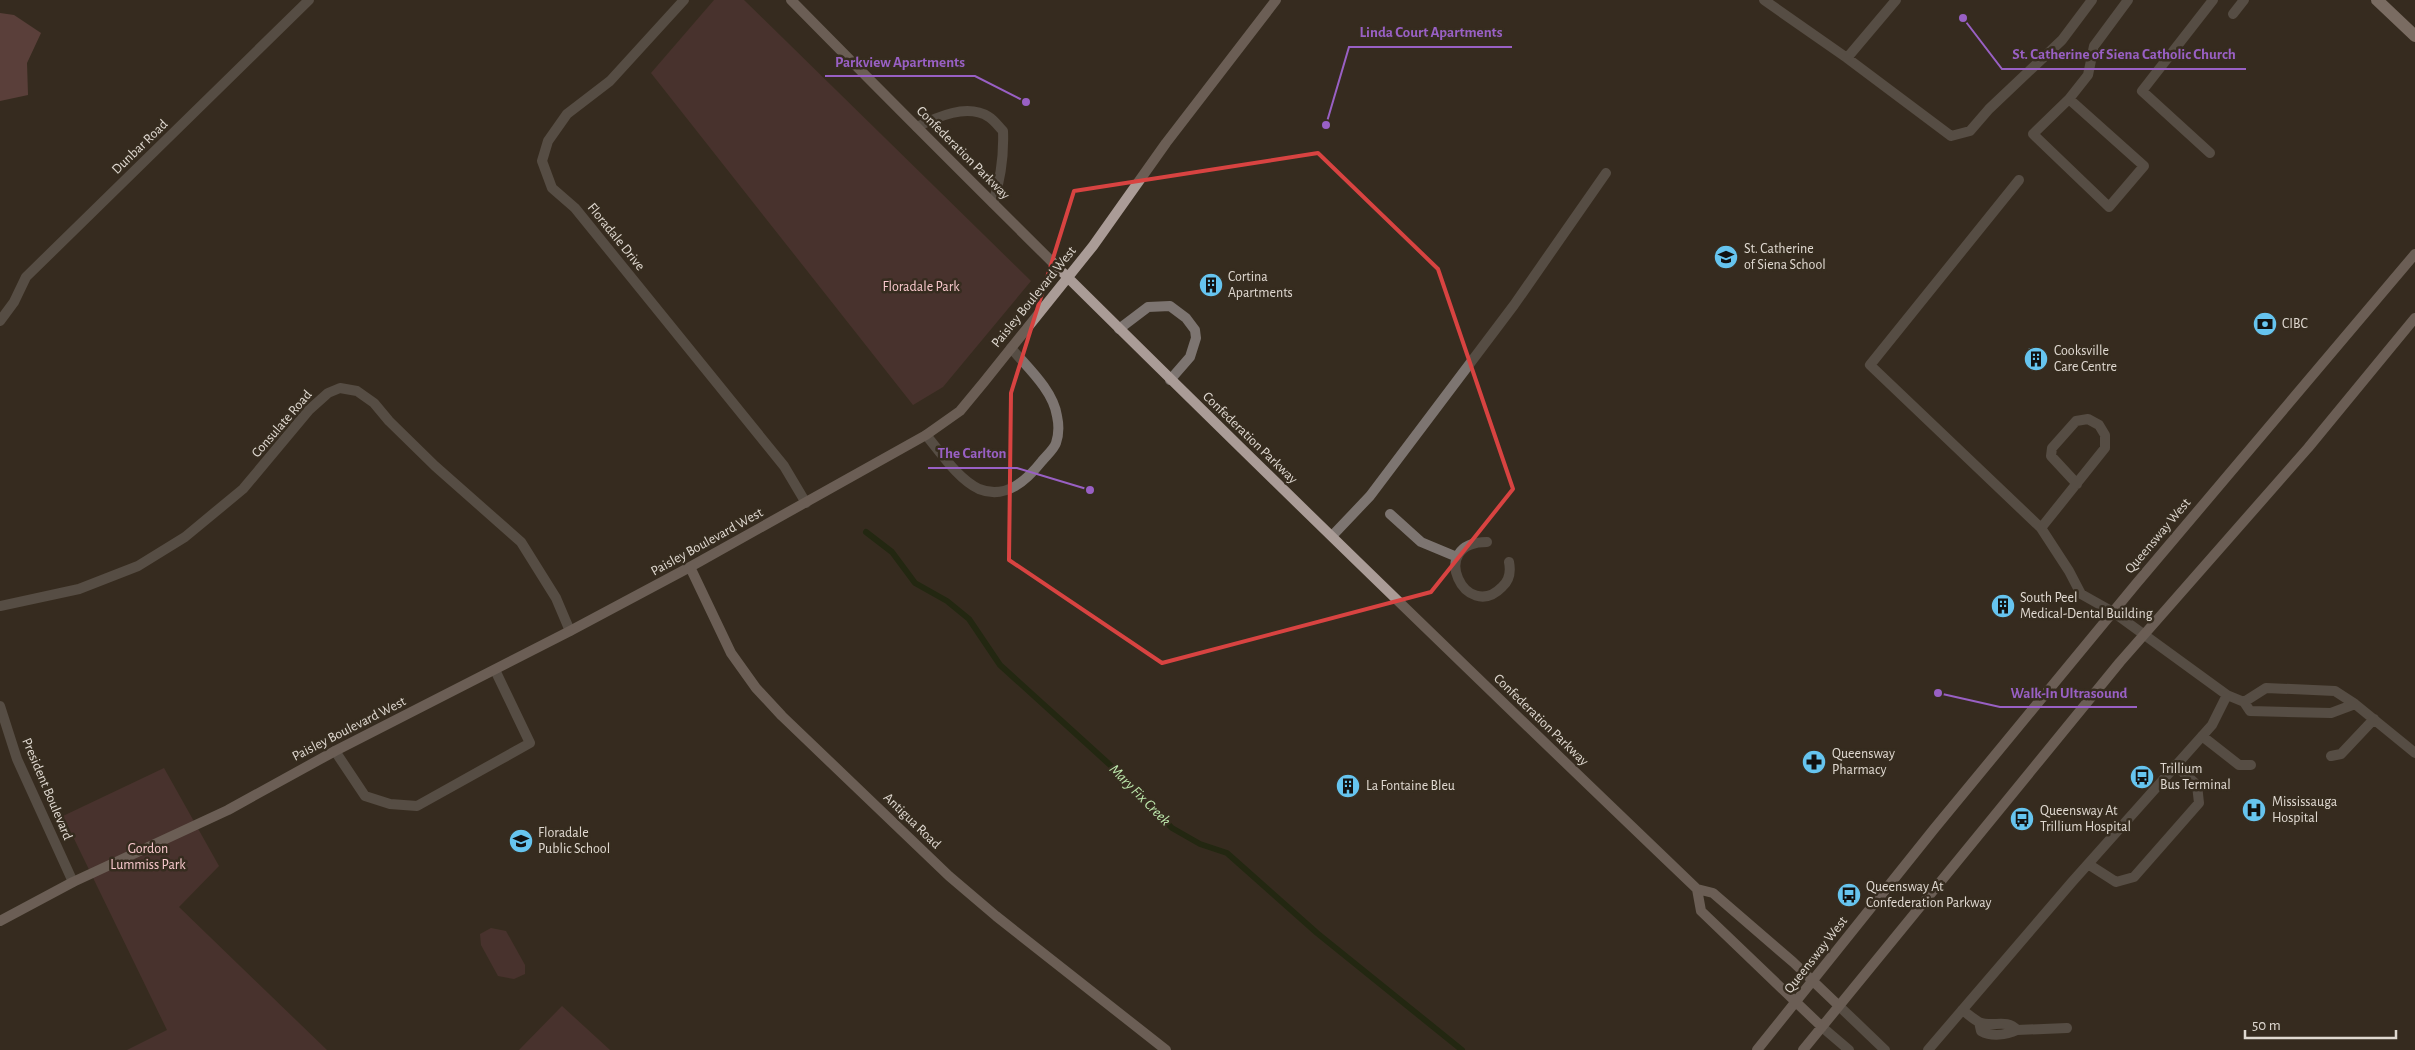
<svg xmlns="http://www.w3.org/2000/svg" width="2415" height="1050" font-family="'Alegreya Sans',sans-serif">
  <rect width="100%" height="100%" fill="#362c1f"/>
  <path fill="#5e3a3e" d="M 714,0 L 744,0 L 1031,281 L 943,387 L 913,405 L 651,73 Z
    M 164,768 L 219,866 L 179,907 L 327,1050 L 127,1050 L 167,1030 L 63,816 Z
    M 491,928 L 506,931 L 525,965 L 525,974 L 514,979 L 498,976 L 481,945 L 480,934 Z
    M 562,1006 L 610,1050 L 519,1050 Z"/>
  <path fill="#86575c" d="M 0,13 L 14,15 L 41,33 L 27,63 L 28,95 L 0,101 Z"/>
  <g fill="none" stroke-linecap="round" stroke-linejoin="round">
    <path stroke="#0c2202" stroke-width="6" d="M 866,532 L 892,552 L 915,583 L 947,601 L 969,619 L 1000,665 L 1109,764 L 1172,828 L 1200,844 L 1227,853 L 1317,933 L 1462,1050"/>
    <path stroke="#7d7571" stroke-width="10" d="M 1764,0 L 1847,58 L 1951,136 L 1970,131 L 1989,109 L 2062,40 L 2092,0
      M 2233,14 L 2244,0
      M 1847,58 L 1896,0
      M 2069,99 L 2144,166 L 2109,207 L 2033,134 L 2069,99 L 2088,75 L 2094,46 L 2128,0
      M 917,127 C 937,117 967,103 989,117 C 994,120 999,127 1003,131 C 1004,156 1001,178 993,203
      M 2210,153 L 2142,91 L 2213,0
      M 2019,180 L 1870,365 L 2041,528 L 2069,571 L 2081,594 L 2113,612 L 2227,695 L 2244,702 L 2250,711 L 2331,713 L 2355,704
      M 1119,329 L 1148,307 L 1170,306 L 1186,318 L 1195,330 L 1196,338 L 1190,357 L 1170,380
      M 926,435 C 941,453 958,479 979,489 C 1006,500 1027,480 1042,461 C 1047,455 1054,449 1056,443 C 1059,434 1059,425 1057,416 C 1053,390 1027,367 1011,348
      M 1390,514 L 1421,542 L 1457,557
      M 2041,528 L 2105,448 L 2105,435 L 2099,425 L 2088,419 L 2076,421 L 2052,448 L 2051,456 L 2077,484
      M 1332,536 L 1370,496 L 1514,305 L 1606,173
      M 1487,542 C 1426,542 1466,624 1502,587 C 1509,581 1511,572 1509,562
      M 2244,702 L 2266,688 L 2335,691 L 2355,704 L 2415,753
      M 2202,736 L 2239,765 L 2251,765
      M 335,751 L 365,796 L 390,804 L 417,806 L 530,743 L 495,670
      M 2331,756 L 2341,754 L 2374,719
      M 2088,864 L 2116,882 L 2134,877 L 2199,803 L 2197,785 L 2175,765
      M 1838,1005 L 1885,1050
      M 1962,1010 C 1967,1013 1973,1019 1979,1022 C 1993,1028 2006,1018 2017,1030 C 2006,1035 1992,1037 1981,1031 L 1979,1022
      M 1822,1027 L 1849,1050
      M 2017,1030 L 2067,1028
      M 1928,1050 L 2072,882 L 2212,725 L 2227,695"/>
    <path stroke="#7d7571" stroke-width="10" d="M 684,0 L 610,81 L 567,114 L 548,141 L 542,161 L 552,188 L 575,208 L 784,466 L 806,503
      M 0,321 L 14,302 L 26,277 L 309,0
      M 0,606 L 79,589 L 138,566 L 185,537 L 243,489 L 309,410 L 328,393 L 340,388 L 357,391 L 374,403 L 389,421 L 435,466 L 521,542 L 556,598 L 570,631
      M 0,706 L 17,759 L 73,882"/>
    <path stroke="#aa9c97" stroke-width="10" d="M 791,0 C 1088,302 1391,596 1697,889 L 1713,893 L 1793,962 L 1838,1005
      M 690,567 L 731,653 L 756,688 L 782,716 L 949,876 L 996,916 L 1166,1050
      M 1697,889 L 1701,911 L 1822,1027
      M 0,921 L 73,882 L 228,810 L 335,751 L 570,631 L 690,567 L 926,435 L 960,411 L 984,382 L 1093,246 L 1166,143 L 1276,0
      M 1757,1050 L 1934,829 L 2136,584 L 2415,254
      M 1803,1050 L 2120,662 L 2308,448 L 2415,318"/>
    <path stroke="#cdbbb4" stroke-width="12" d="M 2377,0 L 2415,36"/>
  </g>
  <path d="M0 0H2415V1050H0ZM 1318,153 L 1438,269 L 1513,489 L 1431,592 L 1162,663 L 1009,560 L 1011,393 L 1074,191 Z" fill="#362c1f" fill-opacity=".55" fill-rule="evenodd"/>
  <path fill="none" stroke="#d84341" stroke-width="4" stroke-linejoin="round" d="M 1318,153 L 1438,269 L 1513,489 L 1431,592 L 1162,663 L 1009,560 L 1011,393 L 1074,191 Z"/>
  <defs>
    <g id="school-disc" transform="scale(1.25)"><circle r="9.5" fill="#66c4ef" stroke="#362c1f"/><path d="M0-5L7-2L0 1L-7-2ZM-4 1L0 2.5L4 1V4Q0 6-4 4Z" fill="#111"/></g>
    <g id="building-disc" transform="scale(1.25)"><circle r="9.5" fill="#66c4ef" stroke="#362c1f"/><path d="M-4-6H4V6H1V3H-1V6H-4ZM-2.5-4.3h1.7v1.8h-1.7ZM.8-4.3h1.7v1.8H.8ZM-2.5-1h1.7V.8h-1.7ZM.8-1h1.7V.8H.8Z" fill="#111"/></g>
    <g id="bank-disc" transform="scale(1.25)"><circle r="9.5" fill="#66c4ef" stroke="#362c1f"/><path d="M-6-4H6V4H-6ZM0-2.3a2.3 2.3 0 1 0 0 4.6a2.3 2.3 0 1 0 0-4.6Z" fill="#111"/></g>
    <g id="pharmacy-disc" transform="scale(1.25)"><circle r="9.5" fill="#66c4ef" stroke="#362c1f"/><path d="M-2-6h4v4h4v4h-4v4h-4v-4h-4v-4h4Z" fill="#111"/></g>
    <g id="bus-disc" transform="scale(1.25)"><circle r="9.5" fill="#66c4ef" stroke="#362c1f"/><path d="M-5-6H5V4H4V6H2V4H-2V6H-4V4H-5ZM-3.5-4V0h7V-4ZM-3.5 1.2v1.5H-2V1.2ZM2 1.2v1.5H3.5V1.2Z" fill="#111"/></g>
    <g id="hospital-disc" transform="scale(1.25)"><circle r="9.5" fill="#66c4ef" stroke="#362c1f"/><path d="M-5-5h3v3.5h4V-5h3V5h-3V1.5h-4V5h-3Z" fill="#111"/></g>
  </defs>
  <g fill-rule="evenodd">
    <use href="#school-disc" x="1726" y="257"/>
    <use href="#building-disc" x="1211" y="285"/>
    <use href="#bank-disc" x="2265" y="324"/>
    <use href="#building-disc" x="2036" y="359"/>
    <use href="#building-disc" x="2003" y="606"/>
    <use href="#pharmacy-disc" x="1814" y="762"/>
    <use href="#bus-disc" x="2142" y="777"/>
    <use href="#building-disc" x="1348" y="786"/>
    <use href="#hospital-disc" x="2254" y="810"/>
    <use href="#bus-disc" x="2022" y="819"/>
    <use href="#school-disc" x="521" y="841"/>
    <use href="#bus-disc" x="1849" y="895"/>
  </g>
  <g text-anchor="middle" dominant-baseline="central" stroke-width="5" stroke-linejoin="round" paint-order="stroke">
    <g font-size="14" fill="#e0d9d1" stroke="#362c1f">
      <text transform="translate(140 147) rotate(-44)">Dunbar Road</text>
      <text transform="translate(963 153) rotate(45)">Confederation Parkway</text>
      <text transform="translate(616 237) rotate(51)">Floradale Drive</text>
      <text transform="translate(1034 297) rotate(-51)">Paisley Boulevard West</text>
      <text transform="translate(282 424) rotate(-49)">Consulate Road</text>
      <text transform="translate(1250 438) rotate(44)">Confederation Parkway</text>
      <text transform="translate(2158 536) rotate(-50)">Queensway West</text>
      <text transform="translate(707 542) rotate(-29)">Paisley Boulevard West</text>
      <text transform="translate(1541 720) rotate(44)">Confederation Parkway</text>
      <text transform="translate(349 729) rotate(-27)">Paisley Boulevard West</text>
      <text transform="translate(47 789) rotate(67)">President Boulevard</text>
      <text transform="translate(912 821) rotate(44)">Antigua Road</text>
      <text transform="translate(1816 955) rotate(-52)">Queensway West</text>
    </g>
    <g font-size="14" fill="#e0d9d1" stroke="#362c1f" text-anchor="start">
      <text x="1744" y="249">St. Catherine<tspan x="1744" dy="16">of Siena School</tspan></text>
      <text x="1228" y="277">Cortina<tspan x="1228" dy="16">Apartments</tspan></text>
      <text x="2282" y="324">CIBC</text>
      <text x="2054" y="351">Cooksville<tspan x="2054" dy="16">Care Centre</tspan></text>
      <text x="2020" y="598">South Peel<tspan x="2020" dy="16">Medical-Dental Building</tspan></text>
      <text x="1832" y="754">Queensway<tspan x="1832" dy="16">Pharmacy</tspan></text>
      <text x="2160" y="769">Trillium<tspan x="2160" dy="16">Bus Terminal</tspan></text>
      <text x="1366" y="786">La Fontaine Bleu</text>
      <text x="2272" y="802">Mississauga<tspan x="2272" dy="16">Hospital</tspan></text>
      <text x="2040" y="811">Queensway At<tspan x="2040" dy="16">Trillium Hospital</tspan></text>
      <text x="538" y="833">Floradale<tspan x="538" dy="16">Public School</tspan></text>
      <text x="1866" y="887">Queensway At<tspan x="1866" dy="16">Confederation Parkway</tspan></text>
    </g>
    <g font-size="14" fill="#f9c9cd" stroke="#362c1f">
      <text x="921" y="287">Floradale Park</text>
      <text x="148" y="849">Gordon<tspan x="148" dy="16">Lummiss Park</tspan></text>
    </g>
    <g font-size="15" font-style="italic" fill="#bee9ad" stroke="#362c1f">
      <text transform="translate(1140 795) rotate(45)">Mary Fix Creek</text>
    </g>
  </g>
  <path fill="none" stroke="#9960c4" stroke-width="2" d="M1326 125L1349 47H1512M1963 18L2002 69H2246M1026 102L975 76H825M1090 490L1017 468H928M1938 693L2000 707H2137"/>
  <g fill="#9960c4" stroke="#362c1f" stroke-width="2">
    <circle cx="1326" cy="125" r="5"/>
    <circle cx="1963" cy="18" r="5"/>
    <circle cx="1026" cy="102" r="5"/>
    <circle cx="1090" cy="490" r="5"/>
    <circle cx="1938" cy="693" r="5"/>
  </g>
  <g font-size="15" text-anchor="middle" font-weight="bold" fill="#9960c4" stroke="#362c1f" stroke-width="5" stroke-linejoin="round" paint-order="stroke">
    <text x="1431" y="37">Linda Court Apartments</text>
    <text x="2124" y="59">St. Catherine of Siena Catholic Church</text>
    <text x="900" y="67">Parkview Apartments</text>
    <text x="972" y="458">The Carlton</text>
    <text x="2069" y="698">Walk-In Ultrasound</text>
  </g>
  <path d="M2245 1030v8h151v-8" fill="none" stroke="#e0d9d1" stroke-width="2.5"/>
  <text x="2252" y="1030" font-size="15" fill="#e0d9d1" stroke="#362c1f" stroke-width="4" paint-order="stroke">50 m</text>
</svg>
